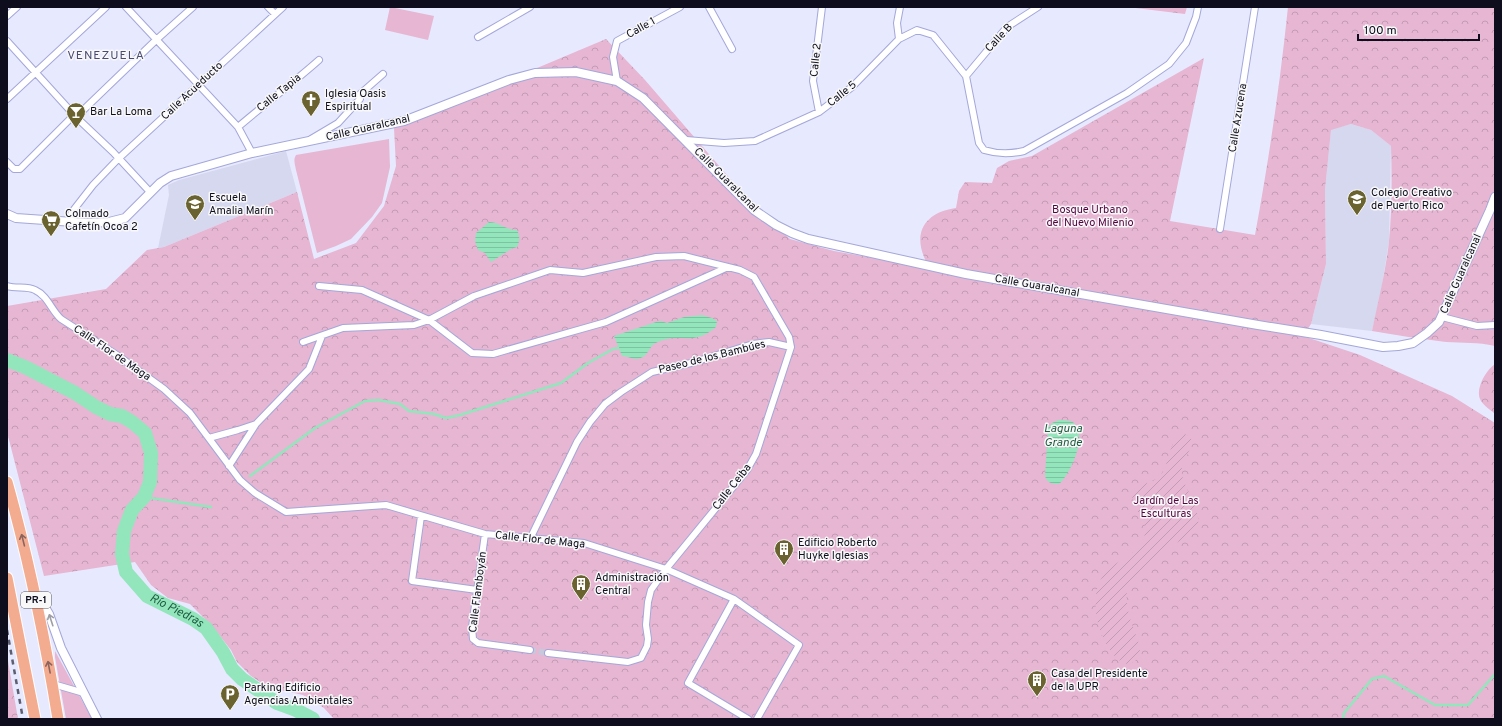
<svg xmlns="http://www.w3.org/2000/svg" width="1502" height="726" font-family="Overpass,sans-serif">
  <defs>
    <pattern id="park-crowns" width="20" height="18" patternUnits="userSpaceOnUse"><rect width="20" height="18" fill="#e6b6d3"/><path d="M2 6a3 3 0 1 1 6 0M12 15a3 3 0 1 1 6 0" fill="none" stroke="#c49bb5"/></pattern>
    <pattern id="garden-furrows" width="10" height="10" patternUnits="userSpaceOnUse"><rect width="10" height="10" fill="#e6b6d3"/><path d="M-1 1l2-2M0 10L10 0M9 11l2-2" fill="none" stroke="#c49bb5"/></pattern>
    <pattern id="water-rules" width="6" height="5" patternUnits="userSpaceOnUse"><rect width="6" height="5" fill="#93e5bc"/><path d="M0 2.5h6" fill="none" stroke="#7ec3a1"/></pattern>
  </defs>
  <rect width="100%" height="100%" fill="#e7e9fe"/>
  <path fill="#d5d8ef" d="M 1351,124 L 1371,130 L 1391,146 L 1389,241 L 1381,292 L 1372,331 L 1311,324 L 1326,264 L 1325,190 L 1331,129 Z
    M 286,151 L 297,192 L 164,247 L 158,248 L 169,195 L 168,185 L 179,180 Z"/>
  <path fill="#e6b6d3" d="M 390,7 L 434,16 L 428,40 L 385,30 Z
    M 389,139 L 390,167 L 382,203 L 372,217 L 351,239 L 336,246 L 317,253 L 296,170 C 295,164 293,160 296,155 Z
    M 55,651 L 92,719 L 66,719 L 55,657 Z"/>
  <path fill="url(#park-crowns)" d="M 1127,7 L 1187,7 L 1185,14 Z
    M 1288,7 L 1495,7 L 1495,346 C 1478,342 1463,343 1446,342 C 1421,339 1396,335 1372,331 C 1378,301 1386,271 1389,241 C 1392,210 1392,177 1391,146 L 1371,130 L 1351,124 L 1331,130 L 1325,190 L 1326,264 L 1311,324 L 1303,336 L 1360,355 L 1452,396 L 1495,423 L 1495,719 L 334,719 L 324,708 L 303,695 L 286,691 L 272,690 L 251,676 L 237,662 L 231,650 L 212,626 L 190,604 L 168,598 L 151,585 L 135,562 L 44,576 L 7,432 L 7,306 L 106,289 L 147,250 L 164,247 L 297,192 L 314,259 L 356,243 L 384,206 L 396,166 L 394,128 L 606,39 L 645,80 L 758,211 L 790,239 L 834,251 L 930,268 C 911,239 920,213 956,208 L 959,191 L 965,182 L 992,183 L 997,168 L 1009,161 L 1032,156 L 1204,58 L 1170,221 L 1255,235 C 1269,159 1280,84 1288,7 Z
    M 1495,364 L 1495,414 C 1491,410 1484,406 1481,401 C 1474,390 1486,370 1495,364 Z
    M 7,655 L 18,719 L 7,719 Z"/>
  <path fill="url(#garden-furrows)" d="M 1183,434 L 1187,435 L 1191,438 C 1193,453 1179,462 1182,475 C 1185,489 1203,514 1197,527 C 1194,535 1183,539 1176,543 C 1169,549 1162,555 1155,560 C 1139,572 1124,581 1127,603 C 1128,617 1135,631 1139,644 C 1143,654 1134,669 1122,662 C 1108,654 1097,627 1096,612 C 1091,551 1143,569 1146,527 L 1133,502 C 1128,483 1149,486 1159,477 C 1170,467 1168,438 1183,434 Z"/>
  <path fill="url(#water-rules)" d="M 489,222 C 499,222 506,230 517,230 C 520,236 520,241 517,247 L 511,249 L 491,262 L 485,253 L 478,250 L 475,241 L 476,233 Z
    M 702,315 L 712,318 L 717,321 L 716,327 C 693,347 681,332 658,342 C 648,345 650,357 637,359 C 632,359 627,356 622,356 L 614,336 L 656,322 L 661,321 L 667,323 L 684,317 Z
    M 1059,420 C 1064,420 1070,420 1074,423 C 1088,436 1070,475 1059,484 C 1052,484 1047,483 1045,476 L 1048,428 L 1052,423 Z"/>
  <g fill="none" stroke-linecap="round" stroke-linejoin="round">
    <path stroke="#93e5bc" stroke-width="2.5" d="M 250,476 L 315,428 L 365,401 L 379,400 L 400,404 L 409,411 L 434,414 L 446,418 L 460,415 L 561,383 L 588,363 L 613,349 L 618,348
      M 144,497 L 211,507
      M 1343,719 L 1344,713 L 1372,679 L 1384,676 L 1435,705 L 1468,705 L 1495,674"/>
    <path stroke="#93e5bc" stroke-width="14" id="s1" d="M 7,360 L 25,367 L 75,393 L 96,407 L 110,414 L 122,416 L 132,422 L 145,433 L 151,453 L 150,482 L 144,497 L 132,510 L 124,531 L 122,554 L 126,572 L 147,596 L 193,619 L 206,628 L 223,652 L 232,669 L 242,679 L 277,703 L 296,710 L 313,719"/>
    <path stroke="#c6c8dc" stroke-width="6" stroke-dasharray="6 3" stroke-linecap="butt" d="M 530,650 L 548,653"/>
    <g stroke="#a4a7d9" stroke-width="8">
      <path id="minor" d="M 126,7 L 238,127 L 252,153
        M 268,7 L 275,14
        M 709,7 L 732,49
        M 7,16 L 17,7
        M 478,37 L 530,7
        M 899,39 L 897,23 L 900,7
        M 7,41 L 76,117 L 113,152 L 150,192
        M 966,76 L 1007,27 L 1038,7
        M 617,81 L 613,57 L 617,41 L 680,7
        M 7,99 L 106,7
        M 819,112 L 813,81 L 822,7
        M 238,127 C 265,104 293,83 319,60
        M 311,139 L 338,123 L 360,99 L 359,95 L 383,74
        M 686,140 L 724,143 L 755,141 L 819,112 L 852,87 L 899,39 L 917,30 L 933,35 L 966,76 L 979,143 L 984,150 C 997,154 1011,154 1024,151 L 1127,93 L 1169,64 L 1186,43 L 1196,17 L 1198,7
        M 7,162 L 14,169 L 20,169 L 70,119 L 76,117 L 156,40 L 193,7
        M 68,222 L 72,212 L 93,185 L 118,159 L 283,7
        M 1220,229 L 1255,7
        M 7,286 C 16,289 27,286 35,290 C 48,296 51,310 61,319 L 117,355 L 164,389 L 190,413 L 240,480 L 255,493 L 286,512 L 386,505 L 485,534 L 584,543 L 666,569 L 734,599 L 799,645 L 757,719
        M 319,286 L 362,290 L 429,320 L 474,296 L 550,270 L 583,273 L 656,257 L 684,256 L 740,270 L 754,277 L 789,337 L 791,347 L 756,454 L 747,470 L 666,569 L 651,590 L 648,602 L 646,625 L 648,639 L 647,646 L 641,658 L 628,662 L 548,653
        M 1442,317 L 1477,326 L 1495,325
        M 303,342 L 343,328 L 414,325 L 429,320 L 472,353 L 493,354 L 606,322 L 728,267
        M 209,438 L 238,430 L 256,424 L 309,369 L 322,336
        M 229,466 L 256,424
        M 421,516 L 412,581 L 477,590
        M 485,534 L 472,627 L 473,639 L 478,643 L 530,650
        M 530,539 L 577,442 L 590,422 L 605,404 L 621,392 L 652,372 L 691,363 L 753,344 L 769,342 L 791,347
        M 734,599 L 688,683 L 748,719
        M 53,684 L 84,693"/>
    </g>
    <g stroke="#a4a7d9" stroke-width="10">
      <path id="tertiary" d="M 7,214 L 16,218 L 88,223 L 109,222 L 125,218 L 160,183 L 171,176 L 252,153 L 404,121 L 509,80 L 535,73 L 576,72 L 617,81 L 643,98 L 754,210 L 776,225 L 792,233 L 808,239 L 966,274 L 1258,325 L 1321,335 L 1383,347 L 1398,346 L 1413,343 L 1427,333 L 1439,322 L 1490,210 L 1495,197
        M 37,594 L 49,614 L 61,648 L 97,719"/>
    </g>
    <g stroke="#fff" stroke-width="13">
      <path id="trunk" d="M 7,482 C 29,560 45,639 58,719
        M 7,578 L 35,719"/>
    </g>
    <use href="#minor" stroke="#fff" stroke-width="6"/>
    <use href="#tertiary" stroke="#fff" stroke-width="8"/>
    <use href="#trunk" stroke="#f4ac90" stroke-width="11"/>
    <path stroke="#5d5e70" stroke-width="2.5" stroke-dasharray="5 5" stroke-linecap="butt" d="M 7,630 L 23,719"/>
  </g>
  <defs><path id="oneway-shaft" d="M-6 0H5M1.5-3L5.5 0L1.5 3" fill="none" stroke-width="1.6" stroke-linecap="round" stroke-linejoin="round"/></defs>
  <g stroke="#8c645d">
    <use href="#oneway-shaft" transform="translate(23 540) rotate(-104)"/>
    <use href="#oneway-shaft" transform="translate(49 667) rotate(-101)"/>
  </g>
  <use stroke="#9e9ea5" href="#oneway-shaft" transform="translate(51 620) rotate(-108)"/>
  <defs>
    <g id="church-pin" transform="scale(1)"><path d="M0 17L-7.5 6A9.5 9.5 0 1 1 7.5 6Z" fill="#6a6330" stroke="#f8f8f8"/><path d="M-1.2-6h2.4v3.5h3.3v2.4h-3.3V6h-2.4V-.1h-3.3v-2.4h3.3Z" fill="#fff"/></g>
    <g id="bar-pin" transform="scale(1)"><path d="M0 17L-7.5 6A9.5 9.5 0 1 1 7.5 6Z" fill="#6a6330" stroke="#f8f8f8"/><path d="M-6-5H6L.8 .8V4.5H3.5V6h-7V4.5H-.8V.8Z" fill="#fff"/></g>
    <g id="school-pin" transform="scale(1)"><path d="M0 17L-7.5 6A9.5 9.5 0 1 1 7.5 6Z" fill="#6a6330" stroke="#f8f8f8"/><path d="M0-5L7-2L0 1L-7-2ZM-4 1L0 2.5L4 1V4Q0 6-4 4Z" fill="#fff"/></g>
    <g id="supermarket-pin" transform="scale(1)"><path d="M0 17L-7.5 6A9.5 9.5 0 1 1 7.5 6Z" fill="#6a6330" stroke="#f8f8f8"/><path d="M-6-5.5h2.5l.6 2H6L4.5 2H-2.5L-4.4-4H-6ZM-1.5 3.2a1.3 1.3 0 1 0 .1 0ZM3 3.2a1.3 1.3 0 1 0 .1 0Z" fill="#fff"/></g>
    <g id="building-pin" transform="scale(1)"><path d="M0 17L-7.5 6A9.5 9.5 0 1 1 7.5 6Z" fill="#6a6330" stroke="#f8f8f8"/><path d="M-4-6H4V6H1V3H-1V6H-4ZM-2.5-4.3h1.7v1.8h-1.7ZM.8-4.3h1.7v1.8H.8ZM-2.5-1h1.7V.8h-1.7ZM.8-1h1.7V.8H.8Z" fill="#fff"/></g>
    <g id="parking-pin" transform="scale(1)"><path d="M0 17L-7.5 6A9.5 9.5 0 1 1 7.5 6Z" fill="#6a6330" stroke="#f8f8f8"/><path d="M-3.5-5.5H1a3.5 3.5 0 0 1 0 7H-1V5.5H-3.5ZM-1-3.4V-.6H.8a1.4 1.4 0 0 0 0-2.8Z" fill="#fff"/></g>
  </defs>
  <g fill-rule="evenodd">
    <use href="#church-pin" x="311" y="100"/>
    <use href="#bar-pin" x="76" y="112"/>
    <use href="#school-pin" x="1357" y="199"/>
    <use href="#school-pin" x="195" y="204"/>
    <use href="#supermarket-pin" x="51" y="220"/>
    <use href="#building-pin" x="784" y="549"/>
    <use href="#building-pin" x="581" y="584"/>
    <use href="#building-pin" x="1037" y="680"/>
    <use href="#parking-pin" x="230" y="694"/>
  </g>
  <g text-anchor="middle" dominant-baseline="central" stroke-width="3" stroke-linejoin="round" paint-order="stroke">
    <rect fill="#f8f8f8" stroke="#54545f" stroke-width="1" x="21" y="592" width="30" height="16" rx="3"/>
    <g font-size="10" font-weight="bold" fill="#0d0d1e">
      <text x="36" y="600">PR-1</text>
    </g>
    <g font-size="11" fill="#0d0d1e" stroke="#f8f8f8">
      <text transform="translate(641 28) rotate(-29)">Calle 1</text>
      <text transform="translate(999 38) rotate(-47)">Calle B</text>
      <text transform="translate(816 60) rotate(-84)">Calle 2</text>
      <text transform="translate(192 91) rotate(-43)">Calle Acueducto</text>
      <text transform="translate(279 93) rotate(-39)">Calle Tapia</text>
      <text transform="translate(842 94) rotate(-39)">Calle 5</text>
      <text transform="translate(1238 118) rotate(-81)">Calle Azucena</text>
      <text transform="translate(368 128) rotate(-13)">Calle Guaralcanal</text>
      <text transform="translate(726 180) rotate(45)">Calle Guaralcanal</text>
      <text transform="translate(1461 274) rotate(-66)">Calle Guaralcanal</text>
      <text transform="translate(1037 286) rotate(10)">Calle Guaralcanal</text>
      <text transform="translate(112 353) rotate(34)">Calle Flor de Maga</text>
      <text transform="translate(712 357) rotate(-14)">Paseo de los Bambúes</text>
      <text transform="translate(732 487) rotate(-52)">Calle Ceiba</text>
      <text transform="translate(540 540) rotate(6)">Calle Flor de Maga</text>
      <text transform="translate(478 592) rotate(-83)">Calle Flamboyán</text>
    </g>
    <g font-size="11" fill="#0d0d1e" stroke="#f8f8f8" text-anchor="start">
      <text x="325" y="94">Iglesia Oasis<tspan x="325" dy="13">Espiritual</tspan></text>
      <text x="90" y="112">Bar La Loma</text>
      <text x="1371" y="193">Colegio Creativo<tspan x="1371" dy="13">de Puerto Rico</tspan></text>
      <text x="209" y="198">Escuela<tspan x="209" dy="13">Amalia Marín</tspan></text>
      <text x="65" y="214">Colmado<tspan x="65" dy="13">Cafetín Ocoa 2</tspan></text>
      <text x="798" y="543">Edificio Roberto<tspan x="798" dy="13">Huyke Iglesias</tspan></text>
      <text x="595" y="578">Administración<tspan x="595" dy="13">Central</tspan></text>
      <text x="1051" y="674">Casa del Presidente<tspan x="1051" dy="13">de la UPR</tspan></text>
      <text x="244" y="688">Parking Edificio<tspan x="244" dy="13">Agencias Ambientales</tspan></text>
    </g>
    <g font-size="11" fill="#560241" stroke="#f8f8f8">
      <text x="1090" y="210">Bosque Urbano<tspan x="1090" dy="13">del Nuevo Milenio</tspan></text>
      <text x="1166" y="501">Jardín de Las<tspan x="1166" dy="13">Esculturas</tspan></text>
    </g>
    <g font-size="12" letter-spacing="1" fill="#494a76" stroke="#f8f8f8">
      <text x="106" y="56">VENEZUELA</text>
    </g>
    <g font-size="12" font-style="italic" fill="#1d5b41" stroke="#f8f8f8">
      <text x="1063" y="429">Laguna<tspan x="1063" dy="14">Grande</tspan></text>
      <text stroke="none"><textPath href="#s1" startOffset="370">Río Piedras</textPath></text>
    </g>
  </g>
  <rect width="1502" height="726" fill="none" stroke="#0d0d1e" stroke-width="16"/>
  <path d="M1358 34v6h121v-6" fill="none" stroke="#0d0d1e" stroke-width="2"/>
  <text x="1364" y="34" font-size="12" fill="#0d0d1e" stroke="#f8f8f8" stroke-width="3" paint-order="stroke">100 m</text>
</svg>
